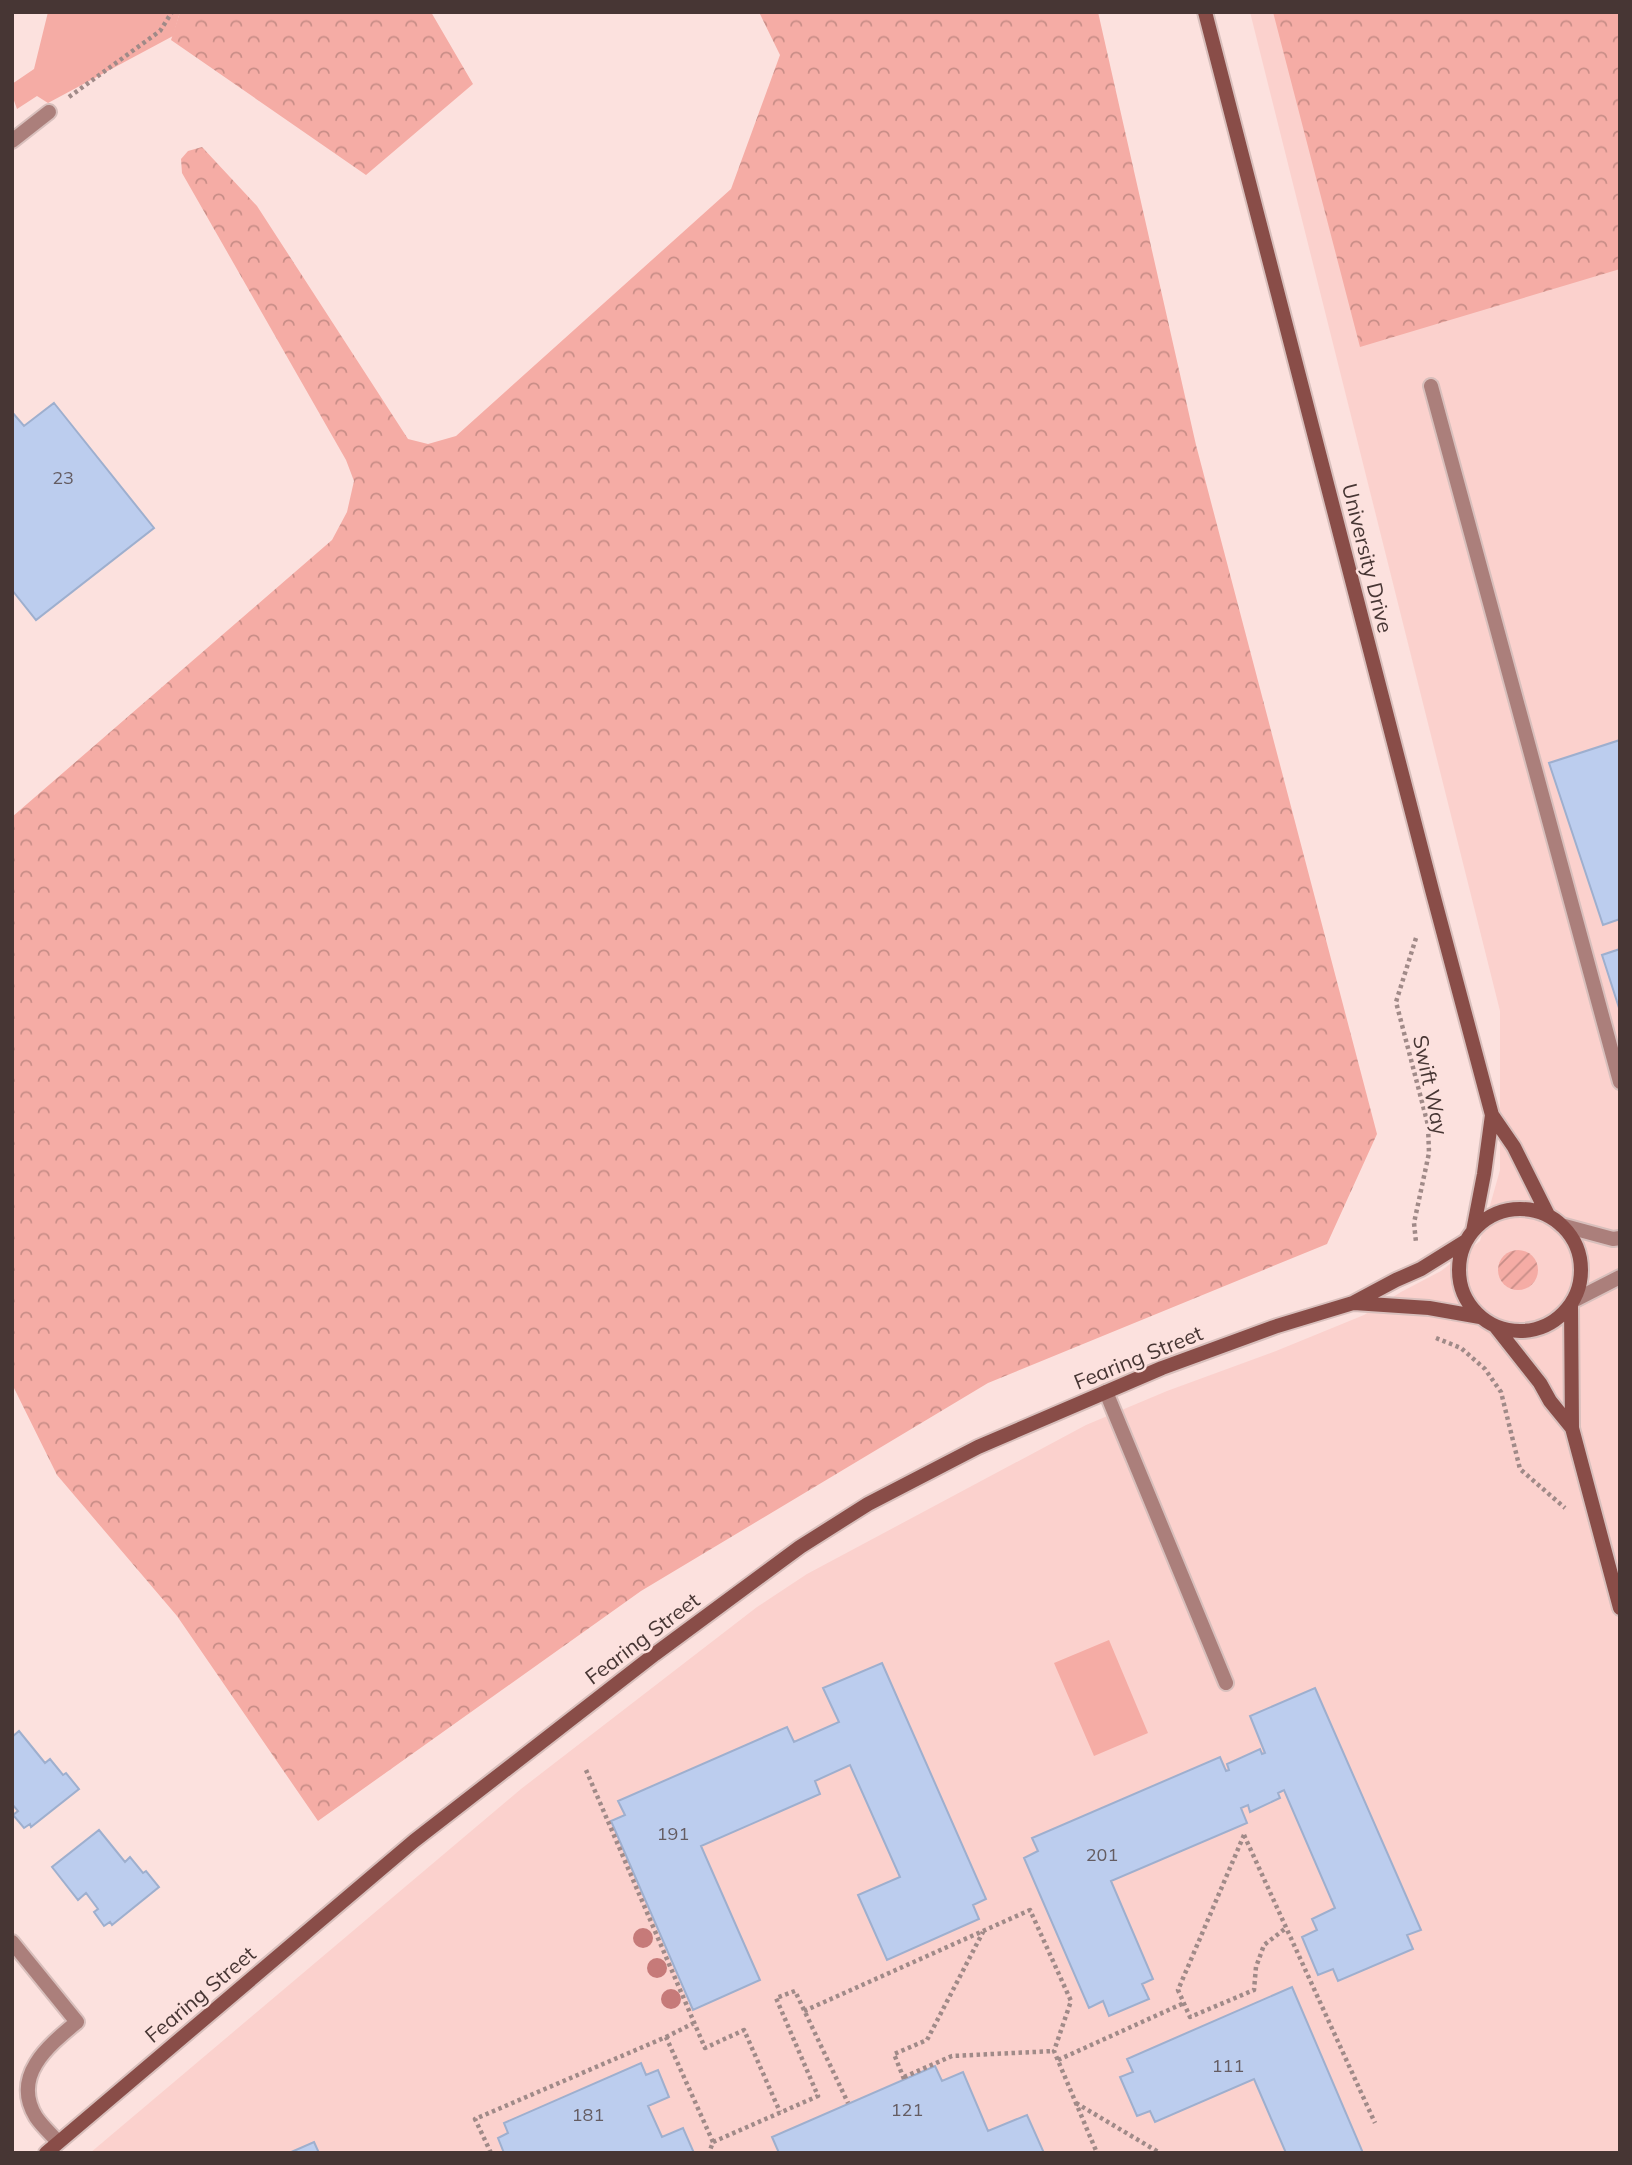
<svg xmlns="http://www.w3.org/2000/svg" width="1632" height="2165" font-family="Mulish,sans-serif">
  <defs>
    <pattern id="forest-crowns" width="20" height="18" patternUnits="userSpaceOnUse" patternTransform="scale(1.75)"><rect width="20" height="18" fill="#f5aca5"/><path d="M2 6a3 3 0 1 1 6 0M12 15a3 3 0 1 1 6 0" fill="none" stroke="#c88d87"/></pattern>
    <pattern id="garden-furrows" width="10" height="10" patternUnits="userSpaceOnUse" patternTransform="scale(1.75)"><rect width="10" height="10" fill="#f5aca5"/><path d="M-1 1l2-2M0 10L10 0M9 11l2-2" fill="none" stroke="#c88d87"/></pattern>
  </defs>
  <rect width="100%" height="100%" fill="#fce1de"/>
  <path fill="#fbd1cd" d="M 1250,12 L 1620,12 L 1620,2153 L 90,2153 L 521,1789 L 757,1607 L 807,1574 L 1086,1425 L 1167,1391 L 1276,1351 L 1364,1315 L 1401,1292 L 1441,1271 L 1480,1241 L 1500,1170 L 1500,1011 Z"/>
  <path fill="#f5aca5" d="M 48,12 L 180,12 L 173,36 L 48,103 L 37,96 L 17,109 L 12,95 L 12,84 L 34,69 Z
    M 1109,1640 L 1148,1733 L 1094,1756 L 1054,1663 Z"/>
  <path fill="url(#forest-crowns)" d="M 180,12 L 431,12 L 473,84 L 366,175 L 171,40 Z
    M 759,12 L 1098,12 L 1196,445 L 1377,1134 L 1327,1244 L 988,1383 L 641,1591 L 318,1821 L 177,1616 L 57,1475 L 12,1384 L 12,817 L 332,540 L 347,512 L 354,481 L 346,460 L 182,173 L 181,159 L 188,151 L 202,147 L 257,206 L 408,439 L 428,444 L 456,436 L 731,189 L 780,55 Z
    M 1273,12 L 1620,12 L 1620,269 L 1360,347 Z"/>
  <path fill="url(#garden-furrows)" d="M1498 1270a20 20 0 1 1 40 0a20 20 0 1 1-40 0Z"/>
  <path fill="#bccdee" stroke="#9eafce" stroke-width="2" d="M 54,403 L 154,528 L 36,620 L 12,590 L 12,412 L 24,426 Z
    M 1620,740 L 1620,919 L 1603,925 L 1549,763 Z
    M 1620,949 L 1620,1011 L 1602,955 Z
    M 882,1663 L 986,1899 L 973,1905 L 979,1919 L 887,1960 L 858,1895 L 900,1877 L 850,1765 L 815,1781 L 820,1794 L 701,1846 L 760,1980 L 693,2010 L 611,1821 L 625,1815 L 618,1801 L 787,1727 L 794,1742 L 839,1722 L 823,1688 Z
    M 1315,1688 L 1421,1930 L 1407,1935 L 1413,1949 L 1338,1981 L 1333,1969 L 1318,1975 L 1302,1937 L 1317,1930 L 1312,1919 L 1335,1908 L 1284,1790 L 1278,1793 L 1280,1798 L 1250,1812 L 1248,1805 L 1241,1808 L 1247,1823 L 1111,1881 L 1153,1979 L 1142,1984 L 1149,1999 L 1109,2016 L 1103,2001 L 1089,2008 L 1024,1858 L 1038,1851 L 1032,1838 L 1220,1757 L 1226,1771 L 1229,1770 L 1227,1764 L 1260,1749 L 1262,1754 L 1265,1753 L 1250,1716 Z
    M 19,1731 L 45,1763 L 50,1759 L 63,1775 L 66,1773 L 79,1789 L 31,1827 L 30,1824 L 24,1828 L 13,1815 L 18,1811 L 12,1804 L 12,1737 Z
    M 99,1830 L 125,1862 L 130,1857 L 143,1873 L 146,1871 L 159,1887 L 112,1925 L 110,1922 L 104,1926 L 94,1912 L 98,1909 L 86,1893 L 78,1900 L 52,1867 Z
    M 1292,1987 L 1363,2153 L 1286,2153 L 1254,2079 L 1155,2122 L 1150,2111 L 1137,2116 L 1120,2077 L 1133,2072 L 1127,2059 Z
    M 641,2063 L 646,2075 L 658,2070 L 669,2097 L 648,2106 L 662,2137 L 683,2128 L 694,2153 L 504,2153 L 498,2138 L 508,2133 L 504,2123 Z
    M 935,2066 L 942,2081 L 963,2072 L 988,2131 L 1027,2115 L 1044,2153 L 779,2153 L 772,2137 Z
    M 314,2142 L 319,2153 L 289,2153 Z"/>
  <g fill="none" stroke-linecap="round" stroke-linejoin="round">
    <g stroke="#d8bfbc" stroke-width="18">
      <path id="lane" d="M 1431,386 L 1620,1082
        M 1561,1225 L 1613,1239 L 1620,1238
        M 1573,1301 L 1620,1277
        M 1106,1392 L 1226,1683
        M 12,1942 L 77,2022 C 48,2046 11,2076 36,2117 C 42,2126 51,2134 58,2142"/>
    </g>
    <g stroke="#d8bfbc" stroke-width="18">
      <path id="street" d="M 12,141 L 49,112"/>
    </g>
    <g stroke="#d8bfbc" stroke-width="18">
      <path id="secondary" d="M 1205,12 L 1432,890 L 1492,1115 L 1514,1147 L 1548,1215
        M1459 1270a61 61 0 1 1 122 0a61 61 0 1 1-122 0Z
        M 1473,1231 L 1484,1174 L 1492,1115
        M 1354,1303 L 1429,1308 L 1480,1317
        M 1571,1305 L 1572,1428 L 1620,1608
        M 1495,1326 L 1540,1383 L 1550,1401 L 1572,1428
        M 46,2153 L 414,1841 L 655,1654 L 800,1547 L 868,1504 L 978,1447 L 1162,1368 L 1277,1326 L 1353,1303 L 1396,1280 L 1421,1269 L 1466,1241"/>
    </g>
    <path stroke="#a08a88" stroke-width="4.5" stroke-dasharray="3.5 3.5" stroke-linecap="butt" d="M 69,97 L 160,31 L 172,12
      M 1416,938 L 1396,1002 L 1428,1125 L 1429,1153 L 1414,1223 L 1416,1242
      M 1436,1338 L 1461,1348 L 1485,1369 L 1501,1392 L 1520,1469 L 1565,1508
      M 586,1770 L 705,2048 L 744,2030 L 780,2112
      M 1244,1835 L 1178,1990 L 1190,2017 L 1254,1990 L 1256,1967 L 1264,1945 L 1286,1928
      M 1244,1835 L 1375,2123
      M 804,2011 L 1030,1910 L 1071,2001 L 1054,2051 L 1097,2153
      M 666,2037 L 694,2023
      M 1058,2060 L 1184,2003
      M 904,2077 L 952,2056 L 1054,2051
      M 904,2079 L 894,2054 L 927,2040 L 983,1932
      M 1076,2103 L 1160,2153
      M 713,2142 L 818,2096 L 776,1998 L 795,1991 L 848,2103
      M 491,2153 L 475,2119 L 666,2037 L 713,2142 L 709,2153"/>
    <use href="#lane" stroke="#ab7f7b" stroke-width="14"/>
    <use href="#street" stroke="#ab7f7b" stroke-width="14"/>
    <use href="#secondary" stroke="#894d48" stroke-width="14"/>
  </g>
  <g fill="#c67a79">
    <circle cx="643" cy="1938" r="10"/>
    <circle cx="657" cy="1968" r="10"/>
    <circle cx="671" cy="1999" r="10"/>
  </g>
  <g text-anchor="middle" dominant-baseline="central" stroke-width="5" stroke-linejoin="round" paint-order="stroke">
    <g font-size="18" fill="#645c62">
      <text x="63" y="477">23</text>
      <text x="673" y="1833">191</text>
      <text x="1102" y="1854">201</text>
      <text x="1228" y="2065">111</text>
      <text x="907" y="2109">121</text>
      <text x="588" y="2114">181</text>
    </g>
    <g font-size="21" fill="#473634" stroke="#fce1de">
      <text transform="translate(1368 558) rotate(76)">University Drive</text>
      <text transform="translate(1431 1085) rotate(78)">Swift Way</text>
      <text transform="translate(1138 1357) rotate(-22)">Fearing Street</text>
      <text transform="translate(642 1638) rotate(-37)">Fearing Street</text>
      <text transform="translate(200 1994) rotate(-40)">Fearing Street</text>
    </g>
  </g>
  <rect width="1632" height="2165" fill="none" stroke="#473634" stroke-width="28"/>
</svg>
